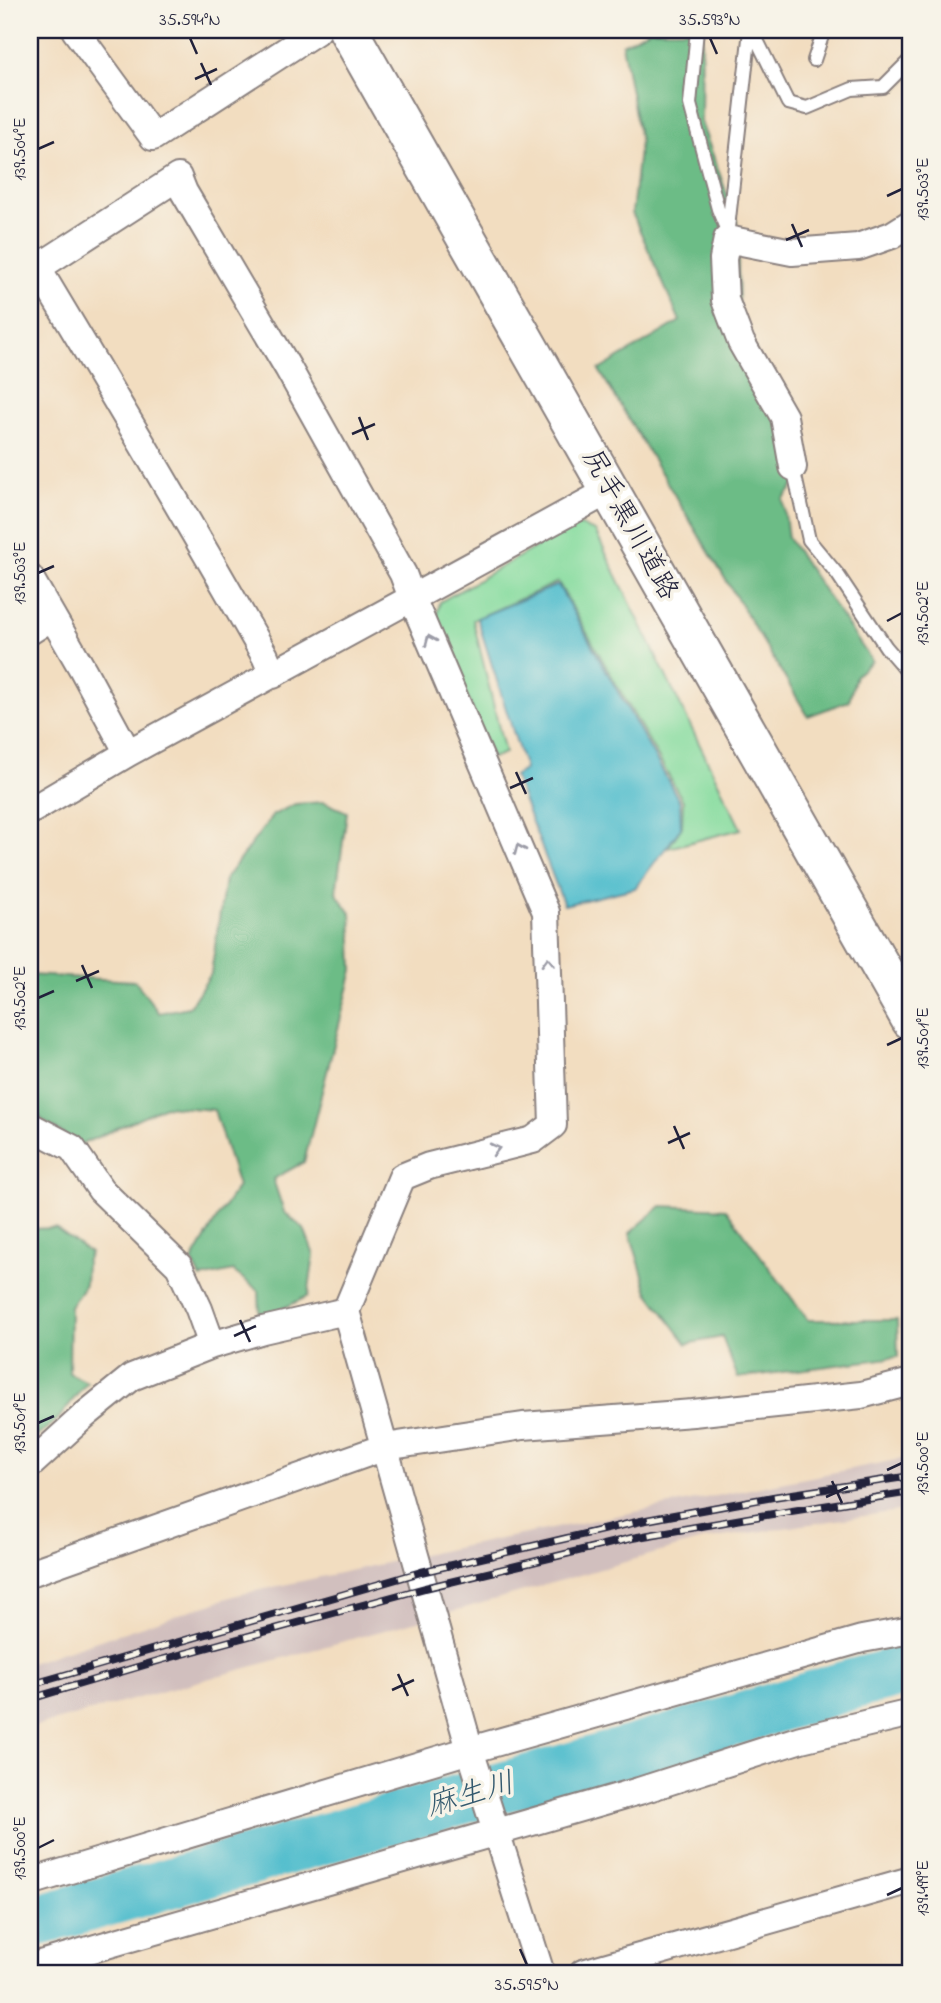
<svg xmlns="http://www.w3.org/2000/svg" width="941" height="2003" font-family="'Indie Flower','Klee One',sans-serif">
  <rect width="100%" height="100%" fill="#f7f3e8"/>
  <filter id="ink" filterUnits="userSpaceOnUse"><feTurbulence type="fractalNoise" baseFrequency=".0143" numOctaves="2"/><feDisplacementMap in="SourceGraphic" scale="14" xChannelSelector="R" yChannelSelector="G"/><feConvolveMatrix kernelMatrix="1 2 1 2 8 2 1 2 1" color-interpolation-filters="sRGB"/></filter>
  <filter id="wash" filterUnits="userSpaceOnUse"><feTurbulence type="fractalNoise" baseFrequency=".00686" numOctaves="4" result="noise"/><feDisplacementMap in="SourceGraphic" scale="28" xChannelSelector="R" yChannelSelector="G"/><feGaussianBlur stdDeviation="1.57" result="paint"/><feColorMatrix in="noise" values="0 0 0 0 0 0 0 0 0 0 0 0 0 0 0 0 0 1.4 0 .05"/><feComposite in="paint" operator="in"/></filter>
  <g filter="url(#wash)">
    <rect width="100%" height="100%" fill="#f2ddc0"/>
    <path fill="#d1bfbe" d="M 911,1457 L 911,1509 L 702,1540 L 468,1607 L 30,1728 L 30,1663 L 237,1595 L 455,1548 Z"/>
    <path fill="#86dc9f" stroke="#547f6d" stroke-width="2" d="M 576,524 L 595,531 L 741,829 L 668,848 L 682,827 L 683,801 L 558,582 L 473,620 L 505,753 L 492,758 L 436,620 L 440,602 Z"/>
    <path fill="#6cbc86" stroke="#476f60" stroke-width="2" d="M 649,30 L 702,30 L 701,122 L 737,222 L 739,320 L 798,431 L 802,477 L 783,499 L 788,538 L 872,661 L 856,675 L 849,701 L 808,716 L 599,370 L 680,321 L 632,213 L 640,141 L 622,44 Z
      M 324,802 L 347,812 L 336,893 L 351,913 L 353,970 L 304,1162 L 273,1179 L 284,1212 L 304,1229 L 314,1255 L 308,1296 L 260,1320 L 259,1291 L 233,1271 L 201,1278 L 192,1261 L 214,1223 L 238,1186 L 214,1110 L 165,1106 L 80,1145 L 42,1120 L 30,1106 L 30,975 L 135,981 L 159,1013 L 189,1007 L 211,974 L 225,879 L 273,815 L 295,804 Z
      M 661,1206 L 726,1209 L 808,1320 L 897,1320 L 898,1357 L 738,1378 L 722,1337 L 687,1344 L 648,1292 L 630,1233 Z
      M 55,1228 L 90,1253 L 86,1262 L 85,1284 L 70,1307 L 69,1373 L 87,1382 L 58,1419 L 30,1442 L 30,1229 Z"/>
    <path fill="#53becd" stroke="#3a7084" stroke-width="2" d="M 558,585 L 680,802 L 681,828 L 635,888 L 564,905 L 514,776 L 525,769 L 477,618 Z"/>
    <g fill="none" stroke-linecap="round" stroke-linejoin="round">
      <path stroke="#53becd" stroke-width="51" d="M 30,1923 L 706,1729 L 846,1686 L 911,1669"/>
    </g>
  </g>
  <g filter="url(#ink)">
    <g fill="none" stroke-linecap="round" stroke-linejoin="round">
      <g stroke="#8a807e" stroke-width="16">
        <path id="service" d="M 697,30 L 690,104 L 718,209 L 727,231 L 727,239
          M 752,30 L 788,103 L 807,108 L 852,89 L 883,87 L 911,59
          M 814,60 L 824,30
          M 728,228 L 750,30
          M 793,467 L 809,540 L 838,575 L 886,647 L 911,676"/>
      </g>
      <g stroke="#8a807e" stroke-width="30">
        <path id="minor" d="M 75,30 L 153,137 L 318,30
          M 793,467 L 784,417 L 741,342 L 725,300 L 723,259 L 727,239 L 792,252 L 858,247 L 892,235 L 911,223
          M 30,578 L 83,670 L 128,753
          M 30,631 L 52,617
          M 273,675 L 265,656 C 193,529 119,404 44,279 L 39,267 L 178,177 L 184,192 L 288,368 L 403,574 L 412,598 L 546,912 L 553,1125 L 533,1140 L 429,1166 L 402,1177 L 346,1311 L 470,1750 L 541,1973
          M 30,811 L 128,753 L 610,490
          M 30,1126 L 72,1148 L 101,1190 L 179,1266 L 199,1309 L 212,1345
          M 30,1465 L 85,1415 L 132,1377 L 212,1345 L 263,1330 L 346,1311
          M 30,1573 L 385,1447 L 523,1426 L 693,1413 L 861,1395 L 911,1382
          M 30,1882 L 470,1750 L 862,1639 L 911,1630
          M 30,1967 L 639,1791 L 801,1739 L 911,1713
          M 583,1973 L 911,1880"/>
      </g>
      <g stroke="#8a807e" stroke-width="42">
        <path id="primary" d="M 348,30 C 538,358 721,691 911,1020"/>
      </g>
      <use href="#service" stroke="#fff" stroke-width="12"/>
      <use href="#minor" stroke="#fff" stroke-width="26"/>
      <use href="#primary" stroke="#fff" stroke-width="38"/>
      <g stroke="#22223b" stroke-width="8">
        <path id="rail" d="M 30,1685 L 421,1572 L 641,1521 L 773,1497 L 911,1476
          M 30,1699 L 161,1660 L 425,1588 L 632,1538 L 748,1518 L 911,1492"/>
      </g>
      <use href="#rail" stroke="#f7f3e8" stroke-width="5" stroke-dasharray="16" stroke-linecap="butt"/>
    </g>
    <defs><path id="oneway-chevron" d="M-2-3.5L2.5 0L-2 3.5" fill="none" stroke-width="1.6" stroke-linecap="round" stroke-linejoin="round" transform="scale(1.75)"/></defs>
    <g stroke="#9c9ca7">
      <use href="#oneway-chevron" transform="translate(430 640) rotate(-113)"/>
      <use href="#oneway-chevron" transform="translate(519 849) rotate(-113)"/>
      <use href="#oneway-chevron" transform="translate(548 962) rotate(-92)"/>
      <use href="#oneway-chevron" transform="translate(495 1149) rotate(-14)"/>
    </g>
  </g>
  <path fill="none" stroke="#22223b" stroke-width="2.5" d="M 190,38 L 197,54M 710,38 L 717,54M 201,63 L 211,85M 195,79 L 217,69M 38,149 L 54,142M 887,196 L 902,189M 792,224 L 802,247M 786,240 L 809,230M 359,417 L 368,440M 352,434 L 375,424M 38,573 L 54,566M 887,621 L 902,613M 516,772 L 526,794M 510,788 L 533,778M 82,965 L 92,988M 76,981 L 99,971M 38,998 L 54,991M 887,1045 L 902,1038M 674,1126 L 684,1149M 668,1143 L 690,1133M 240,1320 L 250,1342M 234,1336 L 256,1326M 38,1423 L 54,1416M 887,1470 L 902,1463M 832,1481 L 842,1503M 826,1497 L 848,1487M 398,1674 L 408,1696M 392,1690 L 414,1680M 38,1848 L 54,1840M 887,1895 L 902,1888M 520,1949 L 527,1965"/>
  <g text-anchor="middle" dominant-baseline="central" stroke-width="7" stroke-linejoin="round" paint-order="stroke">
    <g font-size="28" fill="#22223b" stroke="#f7f3e8">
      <text transform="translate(629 525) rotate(61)">尻手黒川道路</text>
    </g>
    <g font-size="30" font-style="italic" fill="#33596e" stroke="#f7f3e8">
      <text transform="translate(471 1796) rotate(-16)">麻生川</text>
    </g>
  </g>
  <rect width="941" height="2003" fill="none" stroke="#f7f3e8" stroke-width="77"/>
  <rect x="38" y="38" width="864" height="1927" fill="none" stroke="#22223b" stroke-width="2.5"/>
  <g font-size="18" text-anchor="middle" fill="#22223b">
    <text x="190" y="25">35.594°N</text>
    <text x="710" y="25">35.593°N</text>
    <text transform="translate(19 149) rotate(-90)" y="6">139.504°E</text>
    <text transform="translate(922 189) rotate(-90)" y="6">139.503°E</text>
    <text transform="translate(19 573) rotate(-90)" y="6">139.503°E</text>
    <text transform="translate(922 613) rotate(-90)" y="6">139.502°E</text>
    <text transform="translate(19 998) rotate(-90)" y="6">139.502°E</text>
    <text transform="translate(922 1038) rotate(-90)" y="6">139.501°E</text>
    <text transform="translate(19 1423) rotate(-90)" y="6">139.501°E</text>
    <text transform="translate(922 1463) rotate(-90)" y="6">139.500°E</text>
    <text transform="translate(19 1848) rotate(-90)" y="6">139.500°E</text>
    <text transform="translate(922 1888) rotate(-90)" y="6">139.499°E</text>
    <text x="527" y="1990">35.595°N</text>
  </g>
</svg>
